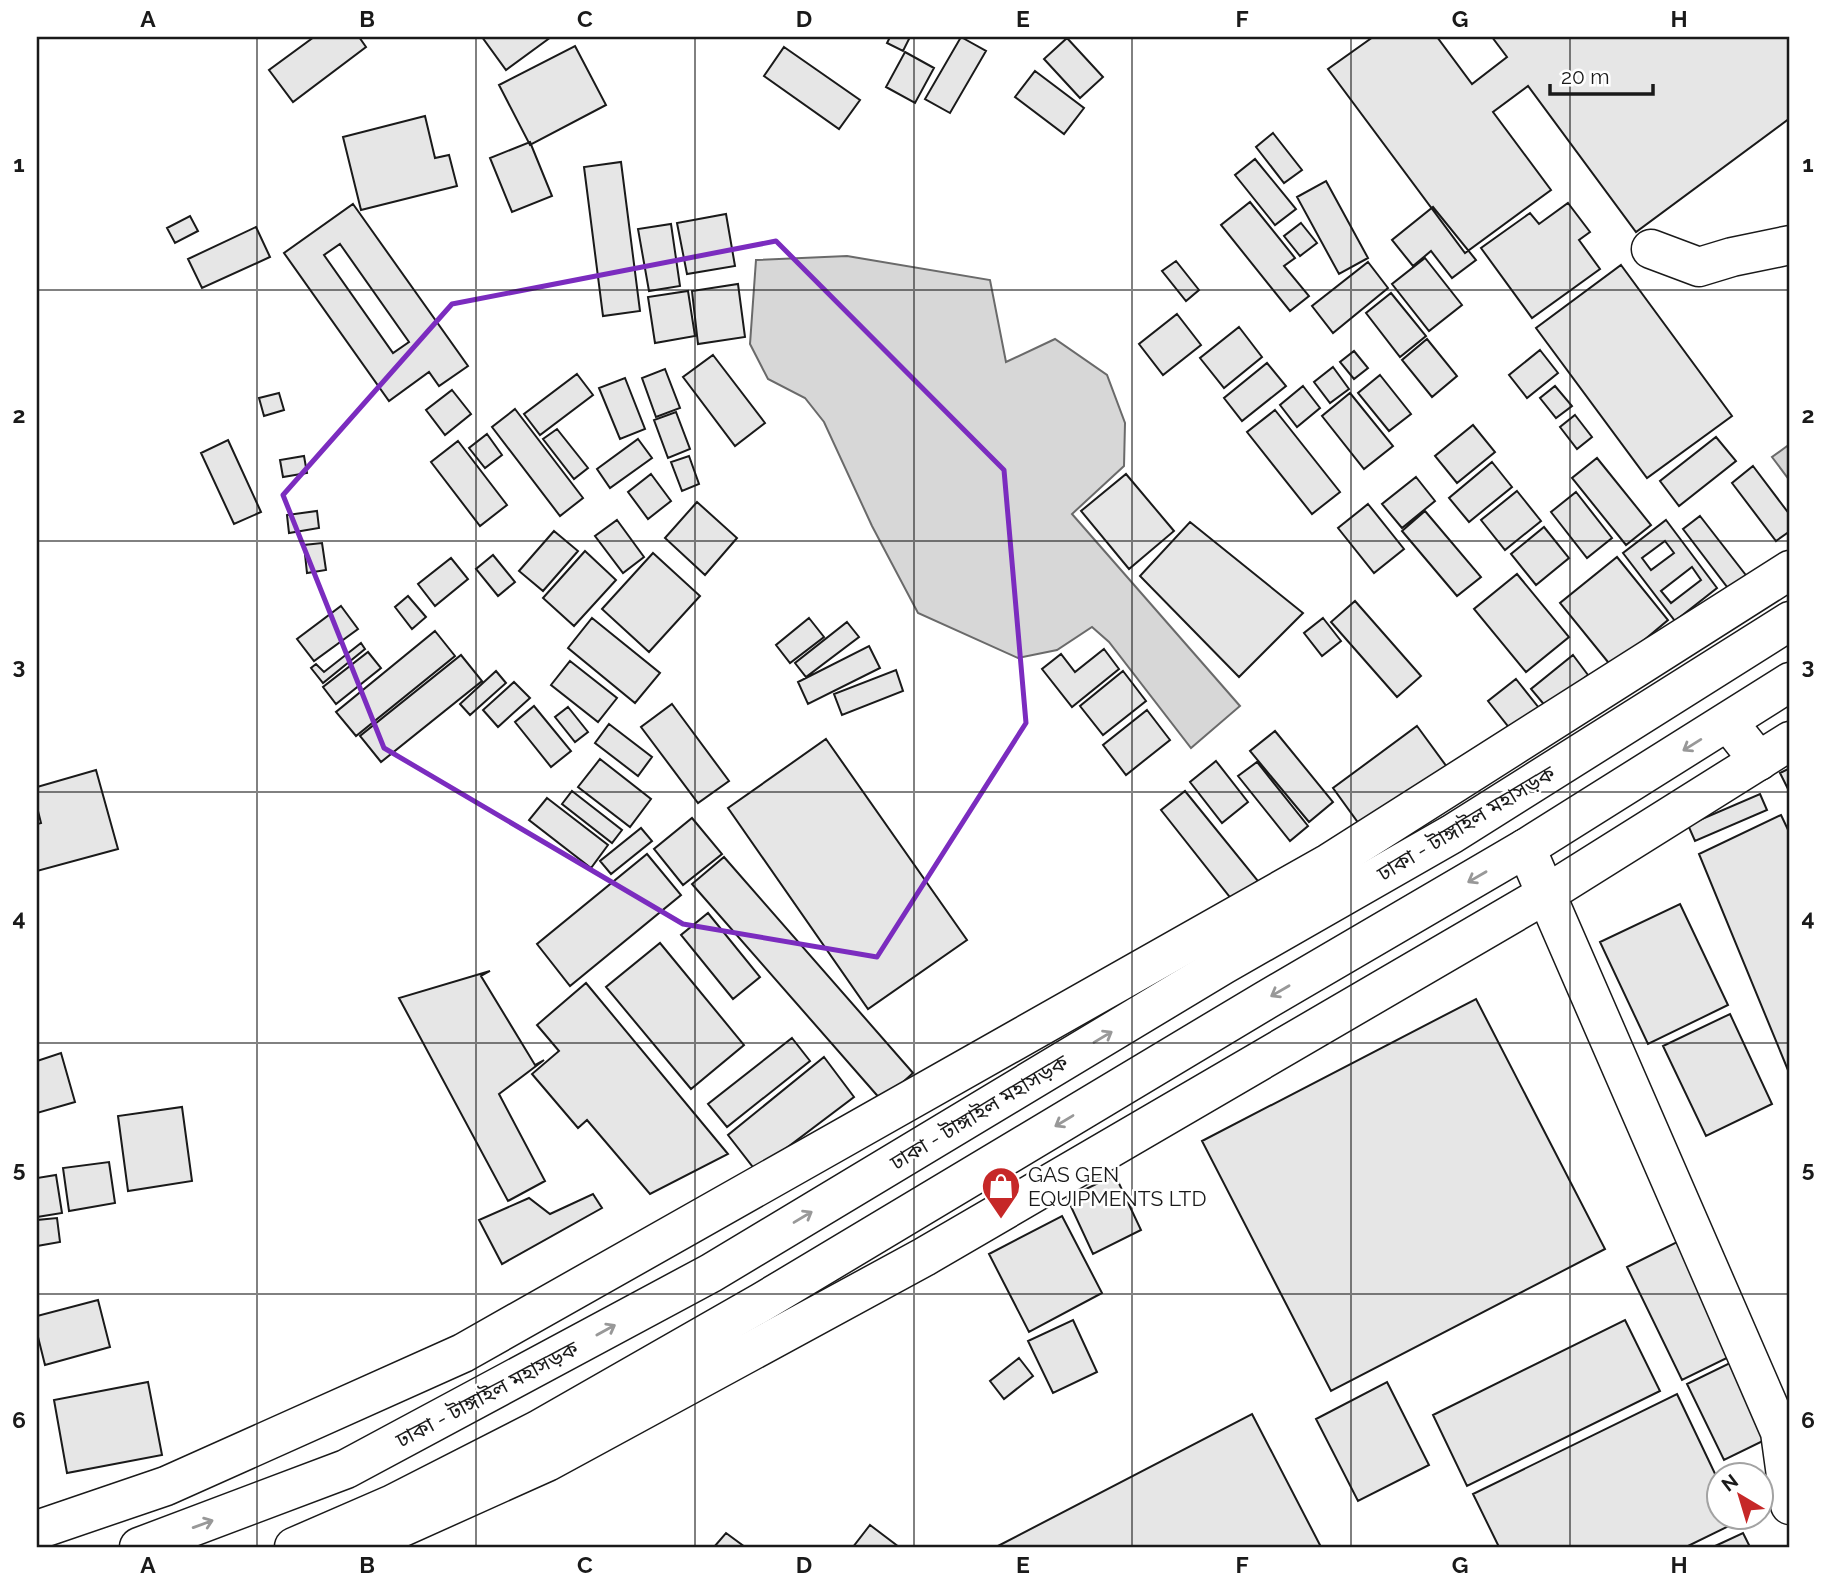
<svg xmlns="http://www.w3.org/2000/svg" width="1827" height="1584" font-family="Raleway,'Noto Sans Bengali',sans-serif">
  <rect width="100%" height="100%" fill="#fff"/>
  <path fill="#d7d7d7" stroke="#6a6a6a" stroke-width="2" d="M 847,256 L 990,280 L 1006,362 L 1055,339 L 1107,375 L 1125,423 L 1124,466 L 1072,514 L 1240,706 L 1191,748 L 1109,642 L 1092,627 L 1057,650 L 1018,658 L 918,613 L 872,526 L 824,422 L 805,398 L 768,379 L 750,344 L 756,260 Z
    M 1790,444 L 1790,481 L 1772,457 Z"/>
  <path fill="#e6e6e6" stroke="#1a1a1a" stroke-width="2" fill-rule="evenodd" d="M 314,37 L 359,37 L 366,47 L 293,102 L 269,70 Z
    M 482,37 L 551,37 L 506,70 Z
    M 890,37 L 910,37 L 903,51 L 887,43 Z
    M 961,37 L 986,51 L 950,113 L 925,99 Z
    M 1373,37 L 1437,37 L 1472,84 L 1507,57 L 1492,37 L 1790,37 L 1790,118 L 1636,232 L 1528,86 L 1493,112 L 1551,190 L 1465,253 L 1328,69 Z
    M 1067,38 L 1103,77 L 1080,98 L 1044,59 Z
    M 575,46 L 606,105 L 530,145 L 499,85 Z
    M 784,47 L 860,100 L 839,129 L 764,76 Z
    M 905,52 L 934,68 L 915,103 L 886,87 Z
    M 1035,71 L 1084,108 L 1064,134 L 1015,97 Z
    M 425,116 L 435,158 L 449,155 L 457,186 L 361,210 L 343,137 Z
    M 1273,133 L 1302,170 L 1284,183 L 1256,147 Z
    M 530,142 L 552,196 L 512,212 L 490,158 Z
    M 1255,159 L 1296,209 L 1275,225 L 1235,175 Z
    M 621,162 L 640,311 L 603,316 L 584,167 Z
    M 1326,181 L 1368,258 L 1339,274 L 1297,197 Z
    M 1250,202 L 1295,258 L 1284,266 L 1309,296 L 1290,311 L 1221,225 Z
    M 1568,203 L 1590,232 L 1579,240 L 1600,269 L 1532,318 L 1481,248 L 1530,213 L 1539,224 Z
    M 353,204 L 468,366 L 439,386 L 429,372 L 389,401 L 284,253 ZM 340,244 L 409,342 L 393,353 L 324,255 Z
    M 1433,207 L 1476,260 L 1452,278 L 1431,251 L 1413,266 L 1392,240 Z
    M 726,214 L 735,266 L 687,274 L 677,223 Z
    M 190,216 L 198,231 L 175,243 L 167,228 Z
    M 1301,223 L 1317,243 L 1300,256 L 1284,236 Z
    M 671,224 L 680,286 L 649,291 L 638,229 Z
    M 256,227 L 270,257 L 202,288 L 188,259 Z
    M 1425,258 L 1462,305 L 1429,331 L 1392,284 Z
    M 1176,261 L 1199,290 L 1186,301 L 1162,271 Z
    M 1368,262 L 1388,288 L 1333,333 L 1312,306 Z
    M 1621,265 L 1732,416 L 1647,478 L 1536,328 Z
    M 738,284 L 745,337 L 698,344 L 692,291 Z
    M 688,291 L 695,336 L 655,343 L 648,297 Z
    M 1391,293 L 1426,336 L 1400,357 L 1366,313 Z
    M 1177,314 L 1201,345 L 1163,375 L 1139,344 Z
    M 1239,327 L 1262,357 L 1224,388 L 1200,358 Z
    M 1427,339 L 1457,376 L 1432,397 L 1402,360 Z
    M 1540,350 L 1558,373 L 1527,398 L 1509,375 Z
    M 1354,351 L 1368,368 L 1354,379 L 1340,362 Z
    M 713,355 L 765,423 L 735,446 L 683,377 Z
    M 1267,363 L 1286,386 L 1242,421 L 1224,398 Z
    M 1333,367 L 1349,389 L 1330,403 L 1314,382 Z
    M 665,369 L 680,408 L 656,417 L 642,378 Z
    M 577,374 L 593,395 L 540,435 L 524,414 Z
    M 1380,375 L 1411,414 L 1389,431 L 1358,393 Z
    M 625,378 L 645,429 L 620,439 L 599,388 Z
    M 1303,386 L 1320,408 L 1297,427 L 1280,405 Z
    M 1555,386 L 1572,406 L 1556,418 L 1540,398 Z
    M 452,390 L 471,414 L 445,435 L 426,410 Z
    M 279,393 L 284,410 L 264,416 L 259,398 Z
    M 1350,393 L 1393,446 L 1364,469 L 1322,416 Z
    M 515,409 L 583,498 L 560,516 L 492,427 Z
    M 1275,410 L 1340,492 L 1312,514 L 1247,432 Z
    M 676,412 L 690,449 L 668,458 L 654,420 Z
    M 1575,415 L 1592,437 L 1577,449 L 1560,427 Z
    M 1473,425 L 1495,452 L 1457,483 L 1435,456 Z
    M 557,429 L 588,468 L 574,479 L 543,439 Z
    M 487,434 L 502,455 L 485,468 L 469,448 Z
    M 1716,437 L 1736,461 L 1679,506 L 1660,481 Z
    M 638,439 L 652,458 L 610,488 L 597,469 Z
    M 228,440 L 261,512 L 234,524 L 201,453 Z
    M 458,441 L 507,505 L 480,526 L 431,462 Z
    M 304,456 L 307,473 L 283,477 L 280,460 Z
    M 689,456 L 699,484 L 682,491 L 671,462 Z
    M 1597,458 L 1651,525 L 1626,545 L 1572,478 Z
    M 1492,462 L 1512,487 L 1469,522 L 1449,498 Z
    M 1753,466 L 1790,515 L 1790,531 L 1776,541 L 1732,483 Z
    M 651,474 L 671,501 L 648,519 L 628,492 Z
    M 1126,474 L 1174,531 L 1129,569 L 1081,511 Z
    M 1416,477 L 1435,501 L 1402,528 L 1382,504 Z
    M 1517,491 L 1541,521 L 1505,550 L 1481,520 Z
    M 1576,492 L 1612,538 L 1587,558 L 1551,512 Z
    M 697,502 L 737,538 L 705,575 L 665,538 Z
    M 1368,504 L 1404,549 L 1374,573 L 1338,528 Z
    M 317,511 L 319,528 L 289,533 L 287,515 Z
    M 1425,511 L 1481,577 L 1457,596 L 1402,531 Z
    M 1700,516 L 1752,583 L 1734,596 L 1683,529 Z
    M 617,520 L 644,557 L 623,573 L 595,536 Z
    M 1666,520 L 1717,588 L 1675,621 L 1623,553 ZM 1665,541 L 1674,553 L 1651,570 L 1642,558 ZM 1692,567 L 1701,580 L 1671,603 L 1661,591 Z
    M 1190,522 L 1303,613 L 1239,677 L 1140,576 Z
    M 1544,527 L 1569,558 L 1536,585 L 1511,554 Z
    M 554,531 L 578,551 L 543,591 L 519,571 Z
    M 322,543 L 326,570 L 307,573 L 304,545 Z
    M 585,551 L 616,580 L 574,626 L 543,598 Z
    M 653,553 L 700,596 L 649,652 L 602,609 Z
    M 493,555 L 515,582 L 498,596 L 476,569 Z
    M 1617,557 L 1668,620 L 1612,667 L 1560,603 Z
    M 451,558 L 468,579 L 435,606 L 418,584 Z
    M 1517,574 L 1569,637 L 1526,672 L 1474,609 Z
    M 408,596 L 426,617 L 412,629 L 395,607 Z
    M 1355,601 L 1421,676 L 1397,697 L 1331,622 Z
    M 341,606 L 358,629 L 314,661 L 297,639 Z
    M 592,618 L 660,673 L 635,703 L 568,648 Z
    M 809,618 L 824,637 L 790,663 L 776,645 Z
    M 1323,618 L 1341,641 L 1322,656 L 1304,633 Z
    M 847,622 L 859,637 L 806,677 L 795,663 Z
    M 435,631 L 455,656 L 356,736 L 336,712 Z
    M 361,643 L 365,649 L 323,683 L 311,668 L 316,664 L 324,672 Z
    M 869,646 L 880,668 L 808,704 L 798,682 Z
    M 1104,649 L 1119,669 L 1072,707 L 1042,669 L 1061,654 L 1075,672 Z
    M 368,652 L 381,668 L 336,704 L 323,687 Z
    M 461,655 L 482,681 L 381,762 L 360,736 Z
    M 1573,655 L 1588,675 L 1547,708 L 1531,689 Z
    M 570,661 L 617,698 L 598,722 L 551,685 Z
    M 896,670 L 903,691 L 842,715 L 834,694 Z
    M 496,671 L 506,683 L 470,715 L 460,704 Z
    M 1123,671 L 1146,701 L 1103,735 L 1080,706 Z
    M 1516,679 L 1543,713 L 1515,735 L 1488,701 Z
    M 514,682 L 530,698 L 498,727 L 483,710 Z
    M 672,704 L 729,781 L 698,803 L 641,727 Z
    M 534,706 L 571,751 L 551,767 L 515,722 Z
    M 568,707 L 588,732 L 575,742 L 555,717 Z
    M 1147,710 L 1170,740 L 1126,775 L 1103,745 Z
    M 609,724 L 652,757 L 638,776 L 595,743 Z
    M 1417,726 L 1447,767 L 1362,828 L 1333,788 Z
    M 1275,731 L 1333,802 L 1309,822 L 1250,751 Z
    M 826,739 L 967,940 L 868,1009 L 728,808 Z
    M 600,759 L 651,799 L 630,827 L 578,787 Z
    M 1216,761 L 1248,802 L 1222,823 L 1190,782 Z
    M 1257,762 L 1308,826 L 1290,841 L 1238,776 Z
    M 1790,768 L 1790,793 L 1780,773 Z
    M 96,770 L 118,849 L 37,871 L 37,824 L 41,823 L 37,807 L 37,787 Z
    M 572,791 L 622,830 L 612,843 L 562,804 Z
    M 1185,791 L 1258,881 L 1233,901 L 1161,810 Z
    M 1760,794 L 1767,810 L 1695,841 L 1688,825 Z
    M 547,798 L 608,845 L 591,868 L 529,820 Z
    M 1781,815 L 1790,834 L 1790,1075 L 1699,854 Z
    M 692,818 L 722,854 L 683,885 L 654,849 Z
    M 641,828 L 652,841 L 611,874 L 600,861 Z
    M 647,854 L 681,895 L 570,986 L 537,944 Z
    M 724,857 L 913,1073 L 882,1101 L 692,884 Z
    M 1680,904 L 1728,1005 L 1648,1044 L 1600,942 Z
    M 708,913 L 760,977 L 733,999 L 681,935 Z
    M 660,943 L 744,1045 L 691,1089 L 606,987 Z
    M 490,971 L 481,976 L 535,1065 L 544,1060 L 499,1094 L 545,1181 L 508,1201 L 399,998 Z
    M 586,983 L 728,1154 L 650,1194 L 587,1120 L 578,1128 L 532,1074 L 559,1051 L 537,1025 Z
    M 1476,999 L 1605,1249 L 1331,1391 L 1202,1141 Z
    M 1730,1014 L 1772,1104 L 1706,1136 L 1663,1046 Z
    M 792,1038 L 810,1061 L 727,1127 L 708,1104 Z
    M 61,1053 L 75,1102 L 37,1113 L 37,1061 Z
    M 824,1057 L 854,1097 L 756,1171 L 728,1135 Z
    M 182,1107 L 192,1181 L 128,1191 L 118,1116 Z
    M 109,1162 L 115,1203 L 69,1211 L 63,1168 Z
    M 56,1175 L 62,1213 L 37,1217 L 37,1178 Z
    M 1115,1175 L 1141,1230 L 1093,1254 L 1067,1198 Z
    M 593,1194 L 602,1208 L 502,1264 L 479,1220 L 529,1198 L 550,1214 Z
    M 1062,1216 L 1102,1293 L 1029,1332 L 989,1254 Z
    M 57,1218 L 60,1242 L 37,1246 L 37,1220 Z
    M 1681,1240 L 1737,1353 L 1682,1380 L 1627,1267 Z
    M 98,1300 L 110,1347 L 45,1365 L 37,1333 L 37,1316 Z
    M 1073,1320 L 1097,1372 L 1053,1393 L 1028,1341 Z
    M 1625,1320 L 1660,1391 L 1467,1486 L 1433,1415 Z
    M 1019,1358 L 1033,1376 L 1004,1399 L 990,1381 Z
    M 1734,1361 L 1771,1437 L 1724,1460 L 1687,1384 Z
    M 148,1382 L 162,1455 L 67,1473 L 54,1400 Z
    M 1387,1382 L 1429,1465 L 1358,1501 L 1316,1419 Z
    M 1677,1394 L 1718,1480 L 1718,1518 L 1737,1518 L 1739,1521 L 1686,1547 L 1499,1547 L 1473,1494 Z
    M 1252,1414 L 1321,1547 L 996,1547 Z
    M 870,1525 L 899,1547 L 853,1547 Z
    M 726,1533 L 745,1547 L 714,1547 Z
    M 1743,1533 L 1750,1547 L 1713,1547 Z"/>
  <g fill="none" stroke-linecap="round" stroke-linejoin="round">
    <g stroke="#1a1a1a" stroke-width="41">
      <path id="minor" d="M 1651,249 L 1699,267 L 1732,257 L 1790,245
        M 1526,848 L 1780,1432 L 1790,1505"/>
    </g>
    <g stroke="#1a1a1a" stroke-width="41">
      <path id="major" d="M 37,1530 L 166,1486 L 463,1353 L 1329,863 L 1790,570
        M 358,1547 L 547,1462 L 924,1257 L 1546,894 L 1790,741"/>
    </g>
    <g stroke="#1a1a1a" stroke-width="41">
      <path id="highway" d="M 1728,722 L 1759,761
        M 139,1547 L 346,1469 L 711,1273 L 1223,965 L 1452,834 L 1790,621
        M 294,1547 L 393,1504 L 538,1430 L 762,1302 L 1266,1000 L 1526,848 L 1790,682"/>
    </g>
    <use href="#minor" stroke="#fff" stroke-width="38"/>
    <use href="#major" stroke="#fff" stroke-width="38"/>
    <use href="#highway" stroke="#fff" stroke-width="38"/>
  </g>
  <defs><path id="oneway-shaft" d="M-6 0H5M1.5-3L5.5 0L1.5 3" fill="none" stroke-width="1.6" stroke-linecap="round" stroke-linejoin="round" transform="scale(1.75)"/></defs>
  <g stroke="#989898">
    <use href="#oneway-shaft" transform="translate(1692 745) rotate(148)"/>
    <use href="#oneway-shaft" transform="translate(1477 877) rotate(150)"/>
    <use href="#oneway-shaft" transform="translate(1280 991) rotate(150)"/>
    <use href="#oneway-shaft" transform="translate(1103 1037) rotate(-31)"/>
    <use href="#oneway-shaft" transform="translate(1064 1121) rotate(149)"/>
    <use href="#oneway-shaft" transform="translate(803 1217) rotate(-31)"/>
    <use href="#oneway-shaft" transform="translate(606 1330) rotate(-29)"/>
    <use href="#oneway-shaft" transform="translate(203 1524) rotate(-20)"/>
  </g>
  <path fill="none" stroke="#7b2cbf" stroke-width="5" stroke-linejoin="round" d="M 776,241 L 1004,470 L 1026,723 L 877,957 L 683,924 L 384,748 L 283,495 L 452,304 Z"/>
  <path fill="none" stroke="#1a1a1a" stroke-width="2" stroke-opacity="0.55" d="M 257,37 L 257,1547M 476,37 L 476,1547M 695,37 L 695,1547M 914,37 L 914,1547M 1132,37 L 1132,1547M 1351,37 L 1351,1547M 1570,37 L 1570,1547M 37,290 L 1790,290M 37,541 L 1790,541M 37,792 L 1790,792M 37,1043 L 1790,1043M 37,1294 L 1790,1294"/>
  <defs>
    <g id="shop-pin" transform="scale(2.0125)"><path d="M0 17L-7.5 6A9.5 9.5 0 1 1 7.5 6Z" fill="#c62828" stroke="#fff"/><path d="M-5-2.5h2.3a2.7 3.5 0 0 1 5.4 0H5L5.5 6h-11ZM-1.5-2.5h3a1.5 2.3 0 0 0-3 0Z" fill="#fff"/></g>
  </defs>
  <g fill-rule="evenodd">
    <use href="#shop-pin" x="1001" y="1186"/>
  </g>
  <g text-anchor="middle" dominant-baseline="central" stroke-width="5" stroke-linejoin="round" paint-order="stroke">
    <g font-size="21" fill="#1a1a1a" stroke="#fff">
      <text transform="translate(1466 823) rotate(-31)">ঢাকা - টাঙ্গাইল মহাসড়ক</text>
      <text transform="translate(979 1112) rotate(-31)">ঢাকা - টাঙ্গাইল মহাসড়ক</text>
      <text transform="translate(487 1394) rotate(-28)">ঢাকা - টাঙ্গাইল মহাসড়ক</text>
    </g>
    <g font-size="21" fill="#1a1a1a" stroke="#fff" text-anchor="start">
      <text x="1028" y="1174">GAS GEN<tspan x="1028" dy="24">EQUIPMENTS LTD</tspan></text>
    </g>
  </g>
  <rect width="1827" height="1584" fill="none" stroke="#ffffff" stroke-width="77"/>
  <g transform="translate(1740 1496) rotate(322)"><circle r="33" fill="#ffffff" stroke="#a3a3a3" stroke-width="2"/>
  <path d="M0-5L12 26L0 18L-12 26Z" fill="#c62828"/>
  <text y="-10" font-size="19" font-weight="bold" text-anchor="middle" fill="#1a1a1a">N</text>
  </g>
  <path d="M1550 84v10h103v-10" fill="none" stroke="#1a1a1a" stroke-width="3.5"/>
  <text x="1561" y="84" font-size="21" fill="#1a1a1a" stroke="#ffffff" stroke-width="5" paint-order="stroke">20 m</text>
  <rect x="38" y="38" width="1750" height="1508" fill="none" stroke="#1a1a1a" stroke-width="2.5"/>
  <g font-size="23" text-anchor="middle" font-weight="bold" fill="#1a1a1a">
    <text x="148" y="27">A</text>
    <text x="367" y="27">B</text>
    <text x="585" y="27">C</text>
    <text x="804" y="27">D</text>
    <text x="1023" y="27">E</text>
    <text x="1242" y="27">F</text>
    <text x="1460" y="27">G</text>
    <text x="1679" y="27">H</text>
    <text x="19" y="172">1</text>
    <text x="1808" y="172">1</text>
    <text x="19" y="423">2</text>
    <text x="1808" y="423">2</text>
    <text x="19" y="674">3</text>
    <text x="1808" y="674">3</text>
    <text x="19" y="926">4</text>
    <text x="1808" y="926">4</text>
    <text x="19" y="1177">5</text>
    <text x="1808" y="1177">5</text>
    <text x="19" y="1428">6</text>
    <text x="1808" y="1428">6</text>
    <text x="148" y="1573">A</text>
    <text x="367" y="1573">B</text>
    <text x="585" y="1573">C</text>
    <text x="804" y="1573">D</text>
    <text x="1023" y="1573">E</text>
    <text x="1242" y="1573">F</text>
    <text x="1460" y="1573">G</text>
    <text x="1679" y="1573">H</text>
  </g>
</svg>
